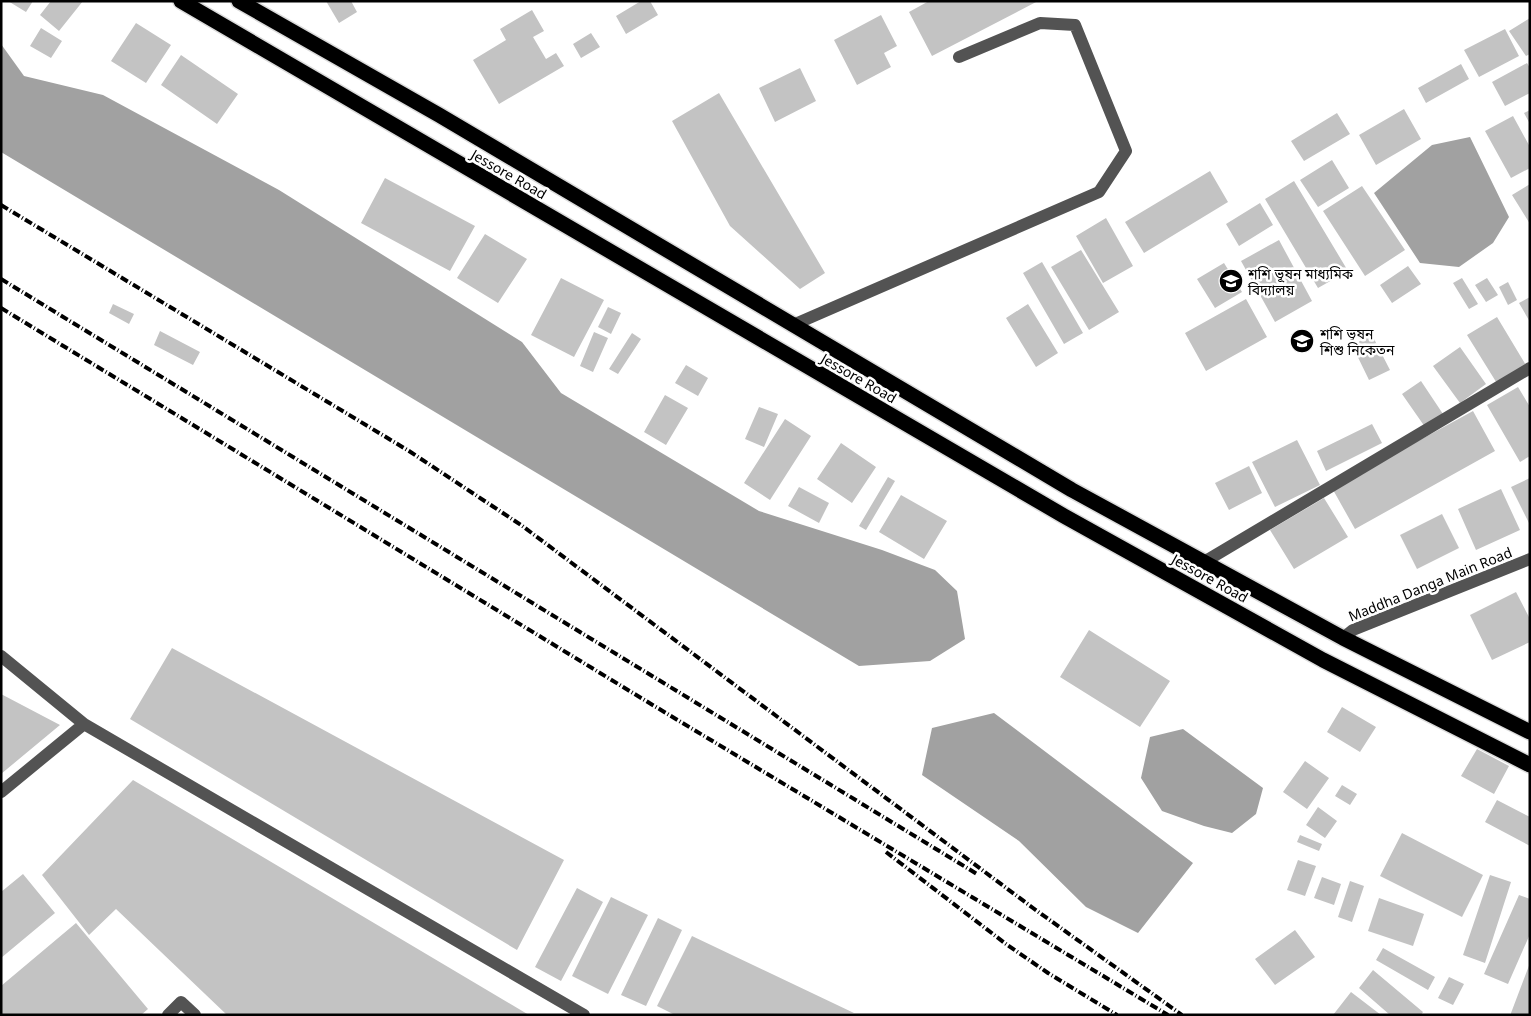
<svg xmlns="http://www.w3.org/2000/svg" width="1531" height="1016" font-family="'Noto Sans','Noto Sans Bengali',sans-serif">
  <rect width="100%" height="100%" fill="#fff"/>
  <path fill="#a1a1a1" d="M 1,44 L 24,76 L 103,95 L 279,190 L 522,342 L 561,393 L 759,511 L 882,550 L 935,570 L 957,591 L 965,639 L 930,661 L 859,666 L 1,152 Z
    M 1470,137 L 1509,217 L 1493,243 L 1459,267 L 1420,263 L 1374,193 L 1432,145 Z
    M 994,713 L 1193,863 L 1138,933 L 1086,907 L 1019,841 L 922,775 L 932,728 Z
    M 1183,729 L 1263,788 L 1256,814 L 1232,833 L 1204,826 L 1162,811 L 1141,778 L 1150,737 Z"/>
  <path fill="#c3c3c3" d="M 8,1 L 33,1 L 26,12 Z
    M 51,1 L 83,1 L 59,31 L 40,15 Z
    M 326,1 L 351,1 L 357,12 L 339,23 Z
    M 641,1 L 650,1 L 658,15 L 626,34 L 616,16 Z
    M 929,1 L 1038,1 L 932,56 L 909,12 Z
    M 532,10 L 544,31 L 533,37 L 546,59 L 556,53 L 564,66 L 499,104 L 473,60 L 506,40 L 500,29 Z
    M 881,15 L 897,46 L 884,53 L 891,67 L 857,85 L 834,40 Z
    M 1530,18 L 1530,54 L 1526,56 L 1509,31 Z
    M 136,23 L 171,45 L 146,83 L 111,61 Z
    M 41,28 L 62,41 L 51,58 L 30,46 Z
    M 1505,29 L 1519,56 L 1479,77 L 1464,50 Z
    M 591,33 L 600,47 L 581,58 L 573,44 Z
    M 181,55 L 238,94 L 217,124 L 161,85 Z
    M 1527,63 L 1530,68 L 1530,93 L 1505,106 L 1492,82 Z
    M 1461,64 L 1469,79 L 1426,103 L 1418,88 Z
    M 800,68 L 816,101 L 775,122 L 759,88 Z
    M 719,93 L 825,273 L 800,289 L 730,226 L 672,121 Z
    M 1404,109 L 1421,139 L 1376,165 L 1359,135 Z
    M 1530,110 L 1530,124 L 1524,113 Z
    M 1337,113 L 1350,134 L 1304,161 L 1291,141 Z
    M 1513,116 L 1530,147 L 1530,168 L 1511,178 L 1485,131 Z
    M 1332,160 L 1349,188 L 1318,207 L 1300,180 Z
    M 1210,171 L 1228,202 L 1144,253 L 1125,222 Z
    M 385,178 L 475,226 L 450,271 L 361,223 Z
    M 1294,181 L 1348,271 L 1318,288 L 1265,199 Z
    M 1530,184 L 1530,224 L 1512,195 Z
    M 1362,186 L 1405,250 L 1365,276 L 1323,211 Z
    M 1260,203 L 1273,225 L 1239,246 L 1226,224 Z
    M 1106,218 L 1133,266 L 1103,283 L 1076,236 Z
    M 485,234 L 527,259 L 498,303 L 457,278 Z
    M 1279,240 L 1312,301 L 1275,322 L 1241,261 Z
    M 1081,250 L 1119,312 L 1089,330 L 1051,267 Z
    M 1042,262 L 1083,333 L 1064,344 L 1023,273 Z
    M 1224,263 L 1242,292 L 1215,308 L 1197,279 Z
    M 1408,266 L 1421,284 L 1392,303 L 1380,285 Z
    M 561,278 L 604,300 L 574,357 L 531,335 Z
    M 1462,278 L 1478,304 L 1469,309 L 1453,283 Z
    M 1487,278 L 1498,295 L 1486,302 L 1475,285 Z
    M 1508,282 L 1517,300 L 1508,305 L 1499,287 Z
    M 1530,297 L 1530,322 L 1519,303 Z
    M 1246,299 L 1267,337 L 1206,371 L 1185,333 Z
    M 113,304 L 134,314 L 129,324 L 109,313 Z
    M 1028,304 L 1058,353 L 1036,367 L 1006,318 Z
    M 608,307 L 621,313 L 611,334 L 598,327 Z
    M 1497,317 L 1527,367 L 1498,385 L 1467,335 Z
    M 160,331 L 200,352 L 193,365 L 154,345 Z
    M 594,332 L 608,338 L 593,372 L 580,366 Z
    M 632,333 L 641,339 L 618,374 L 609,369 Z
    M 1372,335 L 1390,370 L 1369,380 L 1352,345 Z
    M 1460,347 L 1486,384 L 1460,403 L 1433,366 Z
    M 686,365 L 708,378 L 698,396 L 675,383 Z
    M 1421,381 L 1443,414 L 1425,427 L 1402,394 Z
    M 1518,387 L 1530,407 L 1530,456 L 1520,462 L 1487,405 Z
    M 665,395 L 688,408 L 666,445 L 644,432 Z
    M 759,407 L 778,414 L 764,447 L 745,439 Z
    M 1473,411 L 1495,451 L 1355,529 L 1332,488 Z
    M 785,419 L 811,436 L 770,500 L 744,483 Z
    M 1372,424 L 1382,443 L 1326,471 L 1317,451 Z
    M 1297,440 L 1320,485 L 1275,507 L 1252,462 Z
    M 841,443 L 876,467 L 852,503 L 817,479 Z
    M 1249,466 L 1262,493 L 1229,510 L 1215,483 Z
    M 888,477 L 895,481 L 866,530 L 859,526 Z
    M 1530,478 L 1530,525 L 1511,487 Z
    M 799,487 L 829,503 L 819,523 L 788,506 Z
    M 1501,489 L 1520,530 L 1476,550 L 1458,509 Z
    M 901,495 L 947,521 L 924,559 L 879,532 Z
    M 1324,498 L 1348,537 L 1294,569 L 1270,530 Z
    M 1442,514 L 1459,548 L 1417,569 L 1400,535 Z
    M 1516,592 L 1530,619 L 1530,642 L 1492,660 L 1470,615 Z
    M 1089,630 L 1170,681 L 1140,727 L 1060,677 Z
    M 172,648 L 564,860 L 517,950 L 130,719 Z
    M 1,694 L 60,725 L 1,774 Z
    M 1342,707 L 1376,727 L 1360,752 L 1327,732 Z
    M 1477,749 L 1509,766 L 1494,794 L 1461,776 Z
    M 1305,761 L 1329,778 L 1307,809 L 1283,792 Z
    M 133,780 L 529,1015 L 227,1015 L 116,909 L 89,935 L 42,875 Z
    M 1342,785 L 1357,794 L 1350,805 L 1335,796 Z
    M 1497,800 L 1530,817 L 1530,846 L 1485,822 Z
    M 1318,807 L 1337,821 L 1325,838 L 1306,825 Z
    M 1402,833 L 1483,875 L 1462,917 L 1380,876 Z
    M 1300,835 L 1322,844 L 1319,851 L 1297,842 Z
    M 1298,860 L 1316,866 L 1305,896 L 1287,890 Z
    M 23,874 L 55,913 L 1,958 L 1,892 Z
    M 1490,875 L 1511,882 L 1485,963 L 1463,955 Z
    M 1322,877 L 1341,884 L 1334,905 L 1314,898 Z
    M 1350,881 L 1364,886 L 1352,922 L 1338,917 Z
    M 577,888 L 603,902 L 561,981 L 535,967 Z
    M 1519,895 L 1530,899 L 1530,934 L 1508,984 L 1484,974 Z
    M 611,897 L 648,915 L 608,994 L 572,976 Z
    M 1379,898 L 1424,914 L 1413,946 L 1368,931 Z
    M 658,918 L 682,930 L 646,1006 L 621,995 Z
    M 76,923 L 148,1009 L 141,1015 L 1,1015 L 1,986 Z
    M 1295,930 L 1315,957 L 1275,985 L 1255,959 Z
    M 692,936 L 854,1013 L 675,1015 L 657,1006 Z
    M 1383,948 L 1435,977 L 1428,990 L 1376,960 Z
    M 1530,963 L 1530,1015 L 1511,1015 L 1511,1013 Z
    M 1373,970 L 1423,1012 L 1421,1015 L 1390,1015 L 1359,988 Z
    M 1449,977 L 1464,984 L 1453,1005 L 1438,998 Z
    M 1351,992 L 1381,1015 L 1333,1015 Z"/>
  <g fill="none" stroke-linecap="round" stroke-linejoin="round">
    <g stroke="#dbdbdb" stroke-width="18">
      <path id="highway" d="M 181,1 L 1064,516 L 1323,660 L 1530,765
        M 239,1 L 439,115 L 1072,490 L 1343,638 L 1530,732"/>
    </g>
    <path stroke="#535353" stroke-width="12" d="M 793,325 L 1099,192 L 1126,151 L 1075,25 L 1040,23 L 959,57
      M 1204,562 L 1530,368
      M 1343,638 L 1353,630 L 1530,559
      M 1,656 L 84,724 L 584,1015
      M 1,792 L 84,724
      M 168,1015 L 181,1002 L 195,1015"/>
    <use href="#highway" stroke="#000" stroke-width="15"/>
    <path stroke="#000" stroke-width="4" stroke-dasharray="8 2.5 1 2.5" stroke-linecap="butt" d="M 1,205 L 409,451 L 521,525 L 1033,908 L 1182,1015
      M 1,279 L 977,874
      M 1,308 L 651,704 L 1168,1015
      M 886,852 L 1006,944 L 1048,973 L 1117,1015"/>
  </g>
  <defs>
    <g id="school-disc" transform="scale(1.25)"><circle r="9.5" fill="#000" stroke="#fff"/><path d="M0-5L7-2L0 1L-7-2ZM-4 1L0 2.5L4 1V4Q0 6-4 4Z" fill="#fff"/></g>
  </defs>
  <g fill-rule="evenodd">
    <use href="#school-disc" x="1231" y="281"/>
    <use href="#school-disc" x="1302" y="341"/>
  </g>
  <g text-anchor="middle" dominant-baseline="central" stroke-width="5" stroke-linejoin="round" paint-order="stroke">
    <g font-size="14" fill="#000" stroke="#fff">
      <text transform="translate(509 174) rotate(30)">Jessore Road</text>
      <text transform="translate(859 378) rotate(30)">Jessore Road</text>
      <text transform="translate(1210 578) rotate(29)">Jessore Road</text>
      <text transform="translate(1430 584) rotate(-22)">Maddha Danga Main Road</text>
    </g>
    <g font-size="14" fill="#000" stroke="#fff" text-anchor="start">
      <text x="1248" y="273">শশি ভূষন মাধ্যমিক<tspan x="1248" dy="16">বিদ্যালয়</tspan></text>
      <text x="1320" y="333">শশি ভূষন<tspan x="1320" dy="16">শিশু নিকেতন</tspan></text>
    </g>
  </g>
  <rect width="1531" height="1016" fill="none" stroke="#000000" stroke-width="5"/>
</svg>
